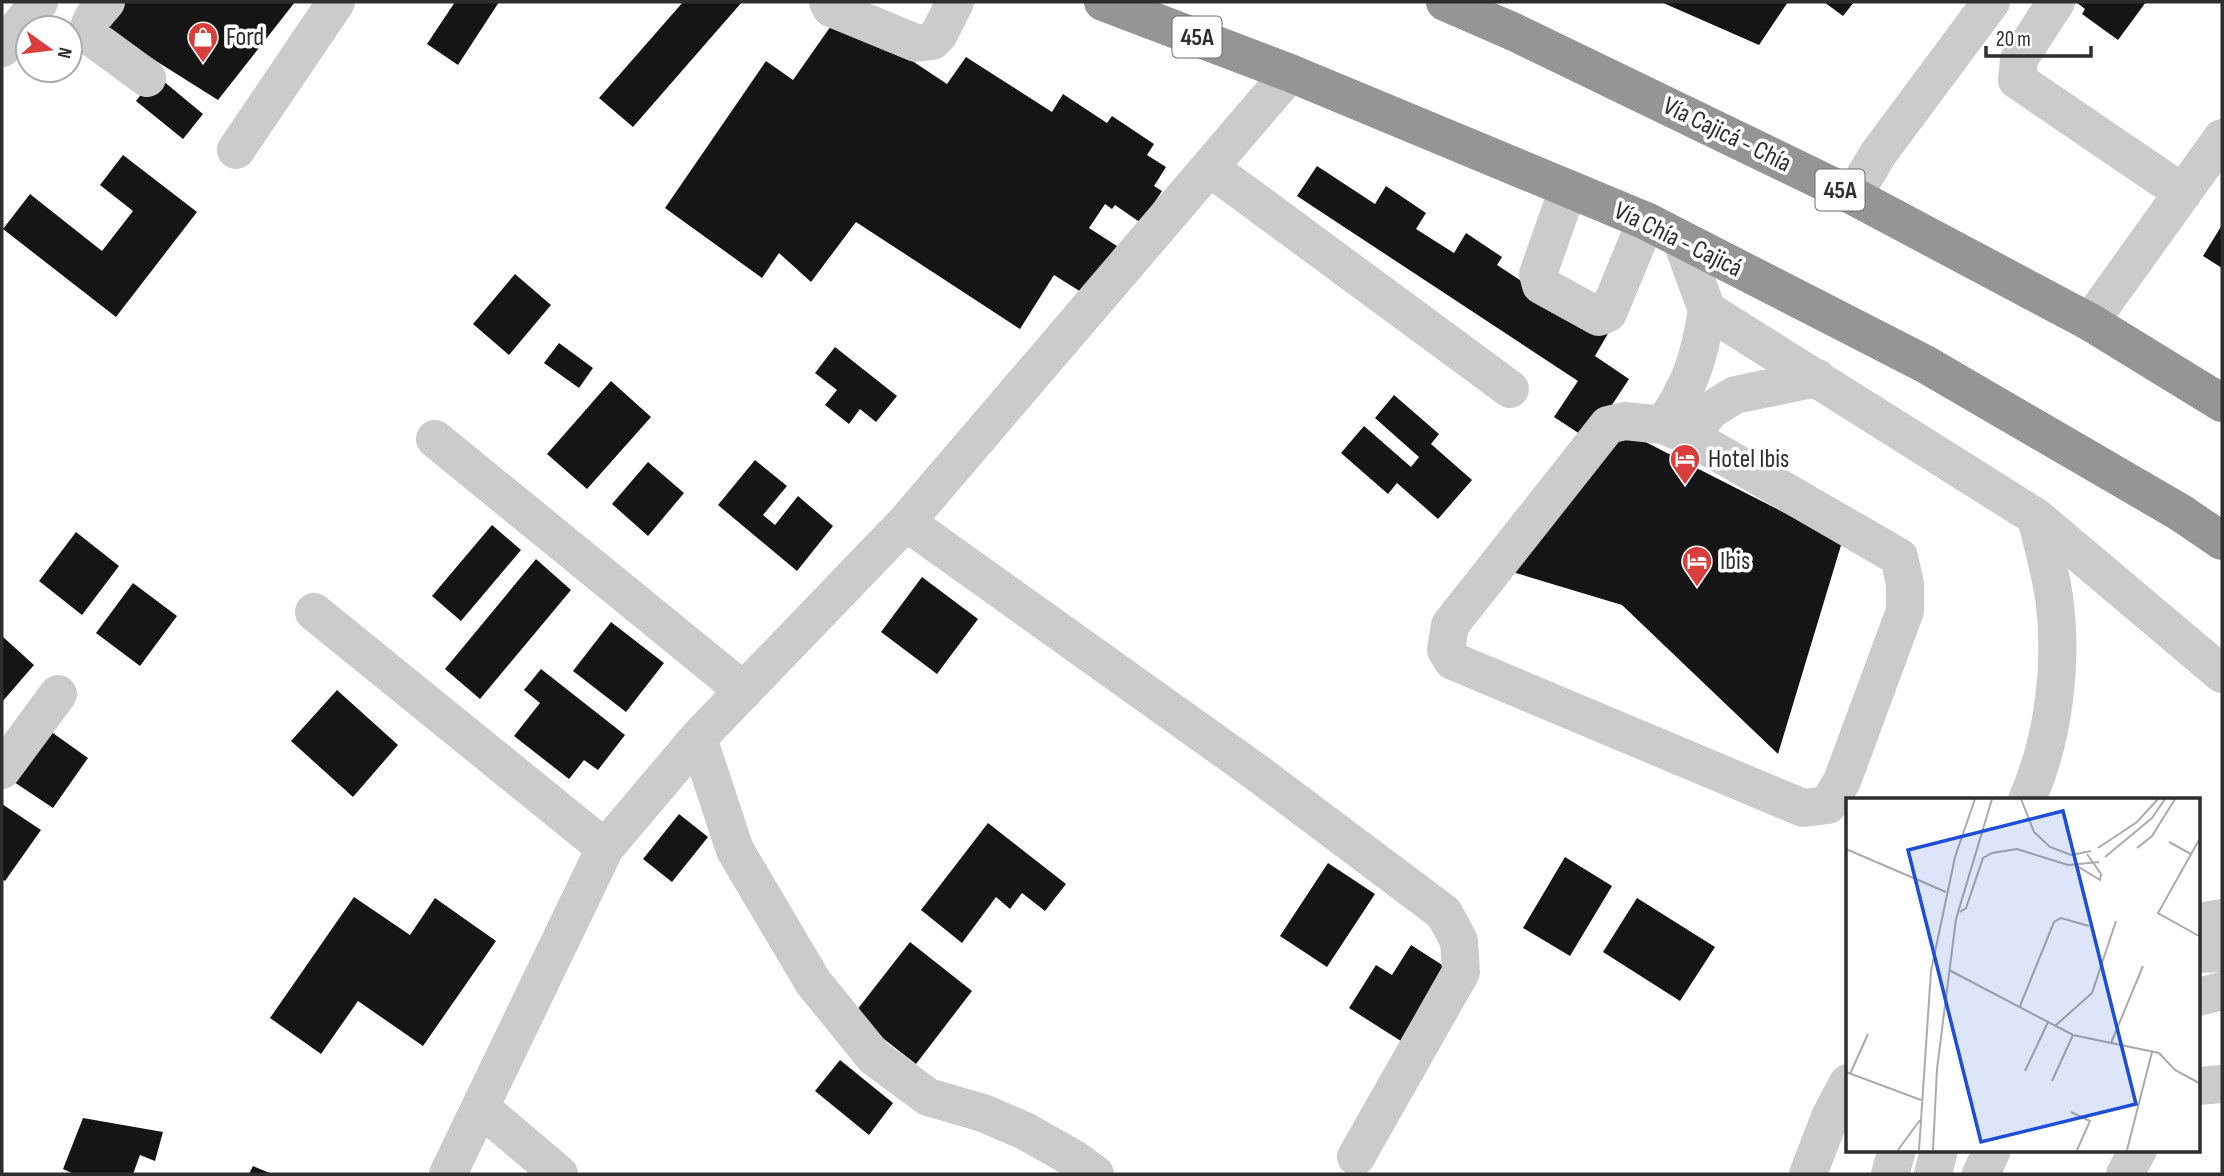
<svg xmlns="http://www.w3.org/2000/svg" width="2224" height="1176" font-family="'Sofia Sans Condensed',sans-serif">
  <rect width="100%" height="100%" fill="#fff"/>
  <path fill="#151515" d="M 121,2 L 295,2 L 218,100 L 102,27 Z
    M 455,2 L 499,2 L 458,65 L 427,44 Z
    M 683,2 L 742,2 L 633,127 L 599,98 Z
    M 1661,2 L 1788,2 L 1759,45 Z
    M 1824,2 L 1854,2 L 1843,16 Z
    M 2076,2 L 2146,2 L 2118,40 L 2082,14 L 2085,9 Z
    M 840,13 L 947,84 L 966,57 L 1052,112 L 1063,94 L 1107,123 L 1112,116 L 1154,144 L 1147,155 L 1166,167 L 1154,186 L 1162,191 L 1141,223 L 1115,205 L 1112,209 L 1105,204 L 1089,228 L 1117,246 L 1086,295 L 1054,275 L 1020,329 L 856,222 L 811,282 L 779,253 L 762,278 L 665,208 L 766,61 L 793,80 Z
    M 156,75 L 203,114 L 183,139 L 136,101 Z
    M 123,155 L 197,212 L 116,317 L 3,229 L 30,194 L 102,251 L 133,211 L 100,185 Z
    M 1317,166 L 1375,204 L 1386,186 L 1426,213 L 1416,229 L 1454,253 L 1466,233 L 1502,257 L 1497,265 L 1567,311 L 1610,330 L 1595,356 L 1629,379 L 1589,440 L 1554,417 L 1578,381 L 1297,196 Z
    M 2222,225 L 2222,268 L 2203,256 Z
    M 515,274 L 551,305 L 509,355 L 473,324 Z
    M 559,343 L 593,368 L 579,388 L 544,363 Z
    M 835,347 L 897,396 L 876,422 L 860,409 L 849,424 L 825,405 L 837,390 L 815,373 Z
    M 611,381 L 651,417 L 587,489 L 547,454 Z
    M 1394,395 L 1439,434 L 1431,444 L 1472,480 L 1438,519 L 1397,483 L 1388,494 L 1341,453 L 1364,426 L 1411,467 L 1419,457 L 1375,418 Z
    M 1620,429 L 1842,542 L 1778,754 L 1622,605 L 1509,571 Z
    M 755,460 L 787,486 L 763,515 L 775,525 L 798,496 L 833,526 L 797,571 L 718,505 Z
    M 648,462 L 684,493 L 648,536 L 612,504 Z
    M 492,525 L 521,550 L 461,621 L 432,596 Z
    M 76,532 L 119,566 L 82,615 L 39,581 Z
    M 536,559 L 571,590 L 480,699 L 445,669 Z
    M 922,577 L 978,619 L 937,674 L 881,632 Z
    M 133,583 L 177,616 L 140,666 L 96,633 Z
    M 611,622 L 664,663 L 626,712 L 573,671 Z
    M 2,636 L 34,665 L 2,702 Z
    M 541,669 L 625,735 L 598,770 L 584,760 L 569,779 L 514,736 L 540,703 L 524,690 Z
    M 337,690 L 398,745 L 353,797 L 291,741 Z
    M 43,726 L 88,758 L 53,808 L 8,778 Z
    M 2,804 L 41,830 L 5,881 L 2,879 Z
    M 679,814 L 708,837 L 672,882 L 643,859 Z
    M 988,823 L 1066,884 L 1045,911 L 1022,893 L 1010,909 L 996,897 L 962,943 L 921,910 Z
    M 1565,857 L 1612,886 L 1570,956 L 1523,928 Z
    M 1328,863 L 1375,894 L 1327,967 L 1280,936 Z
    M 354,897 L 410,935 L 435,898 L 496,941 L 423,1046 L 358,1001 L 321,1054 L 270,1018 Z
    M 1637,898 L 1715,947 L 1680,1001 L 1603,952 Z
    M 910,942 L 972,991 L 916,1064 L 853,1015 Z
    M 1411,945 L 1450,970 L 1404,1043 L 1349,1008 L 1376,965 L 1392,975 Z
    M 840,1060 L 893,1103 L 869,1135 L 815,1091 Z
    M 83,1118 L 163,1132 L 155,1161 L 140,1155 L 133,1174 L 74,1174 L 63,1169 Z
    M 253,1166 L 272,1174 L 249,1174 Z"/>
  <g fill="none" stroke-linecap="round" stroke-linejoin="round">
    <path stroke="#cbcbcb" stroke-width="38" d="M 106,2 C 98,12 84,23 91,37 L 147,78
      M 828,2 L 831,8 L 916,43 L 932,41 L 939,34 L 955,2
      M 2056,2 L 2019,59 L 2017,80 L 2183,193
      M 2,48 L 39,2
      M 236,150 L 336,2
      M 1210,168 L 1510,389
      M 1568,189 L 1538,274 L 1541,285 L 1599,317 L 1608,313 L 1646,221
      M 1853,196 L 1878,154 L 1991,2
      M 1682,242 L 1707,310 L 2036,517 C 2042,543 2050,570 2054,597 C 2063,663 2054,738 2027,800
      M 2090,322 L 2222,138
      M 1625,421 L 1663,425 L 1689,436 L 1899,557 L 1905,584 L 1905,611 L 1842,781 L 1828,805 L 1803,808 L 1453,661 L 1446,650 L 1450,625 L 1608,425 Z
      M 1663,425 C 1691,385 1699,358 1707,310
      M 1689,436 L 1711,410 L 1735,395 L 1817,378
      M 435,439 L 744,691
      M 2036,517 L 2222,674
      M 906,522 L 1256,772 L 1444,913 L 1459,941 L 1461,972 L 1356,1157
      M 314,612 L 605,848
      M 698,738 L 735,850 L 813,982 L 874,1057 L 928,1097 L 983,1113 L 1025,1131 L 1076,1160 L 1095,1174
      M 2,770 L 58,694
      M 2198,922 L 2222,918
      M 2198,954 L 2222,953
      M 2198,997 L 2222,991
      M 2198,1086 L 2222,1084
      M 481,1108 L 559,1174
      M 448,1174 L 605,848 L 698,738 L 906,522 L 1290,73
      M 1808,1174 L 1830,1117 L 1848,1083
      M 1890,1174 L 1897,1150
      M 1933,1174 L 1939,1150
      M 1981,1174 L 1992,1150
      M 2125,1174 L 2138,1150"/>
    <path stroke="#959595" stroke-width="38" d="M 1103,2 L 1290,73 L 1646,221 L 1925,364 L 2181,513 L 2222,541
      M 1445,2 L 1514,32 L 1853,196 L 2090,322 L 2222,403"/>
  </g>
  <defs>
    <g id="shop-pin" transform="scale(1.575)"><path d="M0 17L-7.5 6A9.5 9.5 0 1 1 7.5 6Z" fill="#d93d3c" stroke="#fff"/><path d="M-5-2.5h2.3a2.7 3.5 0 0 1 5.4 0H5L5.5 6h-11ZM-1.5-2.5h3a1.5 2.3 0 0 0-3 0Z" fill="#fff"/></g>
    <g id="hotel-pin" transform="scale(1.575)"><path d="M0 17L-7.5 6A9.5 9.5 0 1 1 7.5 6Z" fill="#d93d3c" stroke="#fff"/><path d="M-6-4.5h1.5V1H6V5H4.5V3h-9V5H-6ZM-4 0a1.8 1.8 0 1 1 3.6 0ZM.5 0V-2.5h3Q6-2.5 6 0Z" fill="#fff"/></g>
  </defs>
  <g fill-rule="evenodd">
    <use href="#shop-pin" x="203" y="37"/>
    <use href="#hotel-pin" x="1685" y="459"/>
    <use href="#hotel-pin" x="1697" y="561"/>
  </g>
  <g text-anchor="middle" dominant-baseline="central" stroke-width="7" stroke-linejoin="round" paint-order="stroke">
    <g fill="#fff" stroke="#6d6d6d" stroke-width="2">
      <rect x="1172.5" y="16.5" width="49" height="41" rx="5"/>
      <rect x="1815.5" y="169.5" width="49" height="41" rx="5"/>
    </g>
    <g font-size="24" font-weight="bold" fill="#2e2e2e">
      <text x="1197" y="37">45A</text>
      <text x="1840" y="190">45A</text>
    </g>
    <g font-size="26" fill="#2e2e2e" stroke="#fff" text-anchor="start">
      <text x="226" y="37">Ford</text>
      <text x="1708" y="459">Hotel Ibis</text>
      <text x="1720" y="561">Ibis</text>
    </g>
    <g font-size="26" fill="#2e2e2e" stroke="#fff">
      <text transform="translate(1727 135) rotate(26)">Vía Cajicá - Chía</text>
      <text transform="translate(1678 240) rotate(26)">Vía Chía - Cajicá</text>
    </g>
  </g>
  <g transform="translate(1846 798)">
    <rect width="354" height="354" fill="#fff"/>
    <path fill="none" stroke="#ababab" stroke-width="2" d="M 175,1 L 188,34 L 204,49 L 225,57 L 245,53M 353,42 L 312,115 L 353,138M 323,44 L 345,56M 252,50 L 291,24 L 312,1M 291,50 L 306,38 L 329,1M 0,51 L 100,94M 259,59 L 306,20 L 319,1M 231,68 L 254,82 L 255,76 L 241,56M 114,114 L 120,110 L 137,60 L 146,55 L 171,51 L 222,67 L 253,64M 103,172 L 227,237 L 313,255 L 329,272 L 353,285M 174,208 L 208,124 L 215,120 L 243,128M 209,228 L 246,195 L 270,123M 265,245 L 297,168M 179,273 L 202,224M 0,274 L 75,302M 4,276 L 22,236M 206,283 L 227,237M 225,314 L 244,323 L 231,352M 52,352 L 74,322M 73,352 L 85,173 L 109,59 L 129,1M 87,352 L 91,271 L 110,121 L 146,1M 281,352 L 306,254"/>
    <path fill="#1d4ed8" fill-opacity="0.15" stroke="#1d4ed8" stroke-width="3.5" d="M 217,13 L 290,306 L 135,344 L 62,52 Z"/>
    <rect width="354" height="354" fill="none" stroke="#2e2e2e" stroke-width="3.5"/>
  </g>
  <rect width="2224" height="1176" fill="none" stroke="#2e2e2e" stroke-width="7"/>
  <g transform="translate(49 49) rotate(104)"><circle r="33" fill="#ffffff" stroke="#ababab" stroke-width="2"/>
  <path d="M0-5L12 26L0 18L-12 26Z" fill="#d93d3c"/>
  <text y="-10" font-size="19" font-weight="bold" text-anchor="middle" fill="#2e2e2e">N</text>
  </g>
  <path d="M1986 46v10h105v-10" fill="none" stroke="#2e2e2e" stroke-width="3.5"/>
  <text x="1996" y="46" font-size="21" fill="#2e2e2e" stroke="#ffffff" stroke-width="5" paint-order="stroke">20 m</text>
</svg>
